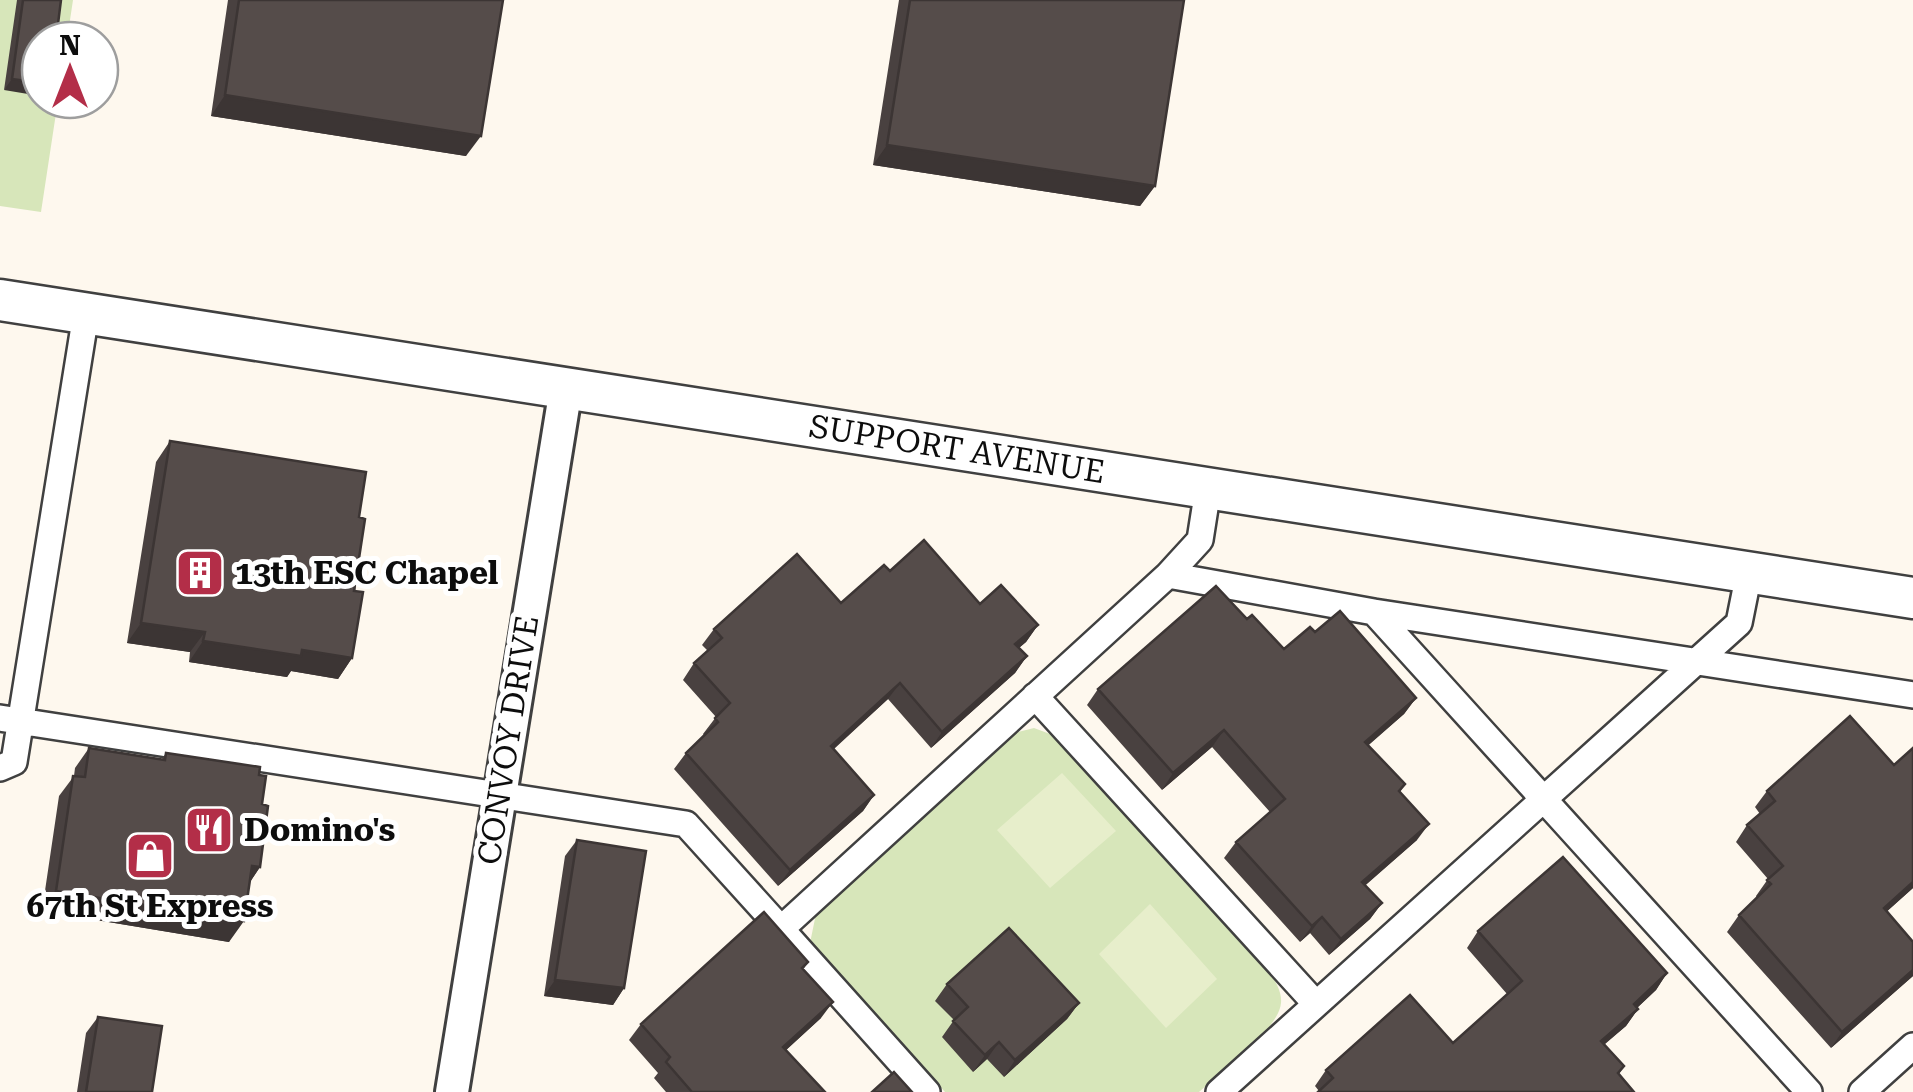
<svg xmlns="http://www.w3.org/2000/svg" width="1913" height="1092" font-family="'Roboto Serif',serif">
  <rect width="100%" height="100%" fill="#fef8ee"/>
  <path fill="#d7e6ba" d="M 0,0 L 73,0 L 67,40 L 40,40 L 40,100 L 58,100 L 41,212 L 0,206 Z
    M 1034,728 L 1058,737 L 1270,973 C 1276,982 1282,992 1281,1003 C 1279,1030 1219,1073 1199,1092 L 945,1092 L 810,943 L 817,909 L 1014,733 Z"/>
  <path fill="#e7eecb" d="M 1062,773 L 1116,831 L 1050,888 L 997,830 Z
    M 1150,904 L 1217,979 L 1166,1028 L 1099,954 Z"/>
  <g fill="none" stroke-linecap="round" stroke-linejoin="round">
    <g stroke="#404040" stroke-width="30">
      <path id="pedestrian" d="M 1168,575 L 1200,540 L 1208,489
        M 1374,612 L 1913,695
        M 1035,696 L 1316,1004
        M 0,718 L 686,824 L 781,929
        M 0,768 L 14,762 L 86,314
        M 927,1092 L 781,929 L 1168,575 L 1374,612 L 1809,1092
        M 1219,1092 L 1739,623 L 1749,573
        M 1862,1092 L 1913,1046"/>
    </g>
    <g stroke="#404040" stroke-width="38">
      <path id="minor" d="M 452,1092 L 566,388"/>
    </g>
    <g stroke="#404040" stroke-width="45">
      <path id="tertiary" d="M 0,300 L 1913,598"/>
    </g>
    <use href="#pedestrian" stroke="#fff" stroke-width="25"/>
    <use href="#minor" stroke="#fff" stroke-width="32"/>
    <use href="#tertiary" stroke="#fff" stroke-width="40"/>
  </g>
  <path fill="#494140" d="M 17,0 L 61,0 L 56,40 L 4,90 Z
    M 228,0 L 503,0 L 466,156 L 211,116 Z
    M 899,0 L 1184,0 L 1155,186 L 1140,206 L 873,165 Z
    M 170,441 L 359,517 L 352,658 L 338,679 L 291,671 L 287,677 L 189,662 L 190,652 L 127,643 L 156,462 Z
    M 890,571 L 1038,625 L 1026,642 L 1019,648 L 1027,656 L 1015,673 L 931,748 L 888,699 L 834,749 L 874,795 L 863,811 L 778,886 L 674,769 L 686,753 L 704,735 L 703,734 L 716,717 L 683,680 L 694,663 L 708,651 L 702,645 L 714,629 L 841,603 Z
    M 1247,619 L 1284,649 L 1315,632 L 1416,698 L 1404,714 L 1368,745 L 1405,784 L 1400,792 L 1417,840 L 1365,885 L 1382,903 L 1370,919 L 1329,955 L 1310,933 L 1300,942 L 1224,858 L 1236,842 L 1270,812 L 1212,747 L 1162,790 L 1087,705 L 1098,689 Z
    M 89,748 L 162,759 L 166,753 L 259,775 L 262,804 L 260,867 L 250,882 L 229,942 L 42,911 L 59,796 L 74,776 L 75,768 Z
    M 1913,748 L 1913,888 L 1887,911 L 1913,942 L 1913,976 L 1831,1048 L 1727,932 L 1739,915 L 1757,898 L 1756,896 L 1768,879 L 1736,842 L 1747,825 L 1760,814 L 1755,807 L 1767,791 L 1894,765 Z
    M 577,840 L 624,988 L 613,1005 L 544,996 L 565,856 Z
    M 1478,931 L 1667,973 L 1656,990 L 1637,1008 L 1638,1009 L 1626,1026 L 1604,1044 L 1624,1066 L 1619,1074 L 1319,1091 L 1315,1086 L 1326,1070 L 1453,1043 L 1507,994 L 1467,948 Z
    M 808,962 L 803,970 L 821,1018 L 786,1050 L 825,1092 L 666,1092 L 654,1078 L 658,1073 L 629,1040 L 641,1024 Z
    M 947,984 L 1079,1003 L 1067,1019 L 1004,1077 L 987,1059 L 973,1072 L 942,1037 L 954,1020 L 935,1001 Z
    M 98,1017 L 152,1092 L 77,1092 L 86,1033 Z"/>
  <path fill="#3c3534" d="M 12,79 L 40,83 L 40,96 L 4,90 Z
    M 225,95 L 481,136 L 466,156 L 211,116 Z
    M 887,145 L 1155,186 L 1140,206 L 873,165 Z
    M 141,623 L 205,632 L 190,652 L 127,643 Z
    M 1038,625 L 1026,642 L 1004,660 L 1015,644 Z
    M 203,641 L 302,650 L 352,658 L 338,679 L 291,671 L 287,677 L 189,662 Z
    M 1027,656 L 1015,673 L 931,748 L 942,732 Z
    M 900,683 L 888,699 L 819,762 L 831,746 Z
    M 1416,698 L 1404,714 L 1354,758 L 1365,742 Z
    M 1224,730 L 1212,747 L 1162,790 L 1173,773 Z
    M 874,795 L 863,811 L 778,886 L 790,870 Z
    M 1429,824 L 1417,840 L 1351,898 L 1362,882 Z
    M 252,866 L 260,867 L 246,888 Z
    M 1913,882 L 1913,888 L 1873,924 L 1884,908 Z
    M 56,891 L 244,921 L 229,942 L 42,911 Z
    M 1382,903 L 1370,919 L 1329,955 L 1341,939 Z
    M 1322,917 L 1310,933 L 1300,942 L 1312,926 Z
    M 1913,970 L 1913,976 L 1831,1048 L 1842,1032 Z
    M 1667,973 L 1656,990 L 1623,1021 L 1634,1004 Z
    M 555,980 L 624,988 L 613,1005 L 544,996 Z
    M 833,1002 L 821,1018 L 772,1063 L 783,1047 Z
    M 1079,1003 L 1067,1019 L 1004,1077 L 1015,1060 Z
    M 1638,1009 L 1626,1026 L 1590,1057 L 1601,1041 Z
    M 999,1042 L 987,1059 L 973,1072 L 985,1055 Z"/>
  <path fill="#554c4a" stroke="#3c3534" stroke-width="2.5" d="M 23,0 L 61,0 L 56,40 L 40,40 L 40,83 L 12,79 Z
    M 239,0 L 503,0 L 481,136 L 225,95 Z
    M 910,0 L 1184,0 L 1155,186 L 887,145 Z
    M 170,441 L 366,472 L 359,517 L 365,519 L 354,591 L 363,592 L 352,658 L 302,650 L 301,656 L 203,641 L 205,632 L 141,623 Z
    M 924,540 L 980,604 L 1001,585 L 1038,625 L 1015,644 L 1027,656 L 942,732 L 900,683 L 831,746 L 874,795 L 790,870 L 686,753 L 718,722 L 715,718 L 730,703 L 694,663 L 722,638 L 714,629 L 797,554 L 841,603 L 884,565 L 890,571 Z
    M 1216,586 L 1247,619 L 1252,615 L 1284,649 L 1310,627 L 1315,632 L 1340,611 L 1416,698 L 1365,742 L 1405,784 L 1399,791 L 1429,824 L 1362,882 L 1382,903 L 1341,939 L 1322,917 L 1312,926 L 1236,842 L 1285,799 L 1224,730 L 1173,773 L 1098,689 Z
    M 1850,716 L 1894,765 L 1913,748 L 1913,882 L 1884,908 L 1913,942 L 1913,970 L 1842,1032 L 1739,915 L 1771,884 L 1767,880 L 1783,866 L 1747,825 L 1775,801 L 1767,791 Z
    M 89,748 L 165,760 L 166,753 L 260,767 L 259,775 L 266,776 L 262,804 L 268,806 L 260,867 L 252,866 L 244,921 L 56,891 L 73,776 L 85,777 Z
    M 577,840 L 646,851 L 624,988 L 555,980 Z
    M 1563,857 L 1667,973 L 1634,1004 L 1638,1009 L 1601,1041 L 1624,1066 L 1618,1073 L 1634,1092 L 1318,1092 L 1333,1078 L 1326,1070 L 1410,995 L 1453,1043 L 1522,981 L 1478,931 Z
    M 764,912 L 808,962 L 802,968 L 833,1002 L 783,1047 L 825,1092 L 692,1092 L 666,1062 L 670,1057 L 641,1024 Z
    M 1009,928 L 1079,1003 L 1015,1060 L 999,1042 L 985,1055 L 953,1021 L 968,1007 L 947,984 Z
    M 98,1017 L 162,1026 L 152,1092 L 86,1092 Z
    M 894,1072 L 912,1092 L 872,1092 Z"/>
  <defs>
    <g id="building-square" transform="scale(2.5)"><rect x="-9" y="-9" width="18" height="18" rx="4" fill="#b32e48" stroke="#fff"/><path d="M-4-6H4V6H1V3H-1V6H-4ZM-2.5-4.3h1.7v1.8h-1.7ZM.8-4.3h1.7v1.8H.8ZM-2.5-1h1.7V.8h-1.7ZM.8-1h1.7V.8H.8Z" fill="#fff"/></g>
    <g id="restaurant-square" transform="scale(2.5)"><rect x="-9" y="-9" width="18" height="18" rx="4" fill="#b32e48" stroke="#fff"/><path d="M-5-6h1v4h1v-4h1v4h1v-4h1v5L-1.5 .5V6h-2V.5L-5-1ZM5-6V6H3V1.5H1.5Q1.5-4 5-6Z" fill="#fff"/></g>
    <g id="shop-square" transform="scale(2.5)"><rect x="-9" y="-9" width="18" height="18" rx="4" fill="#b32e48" stroke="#fff"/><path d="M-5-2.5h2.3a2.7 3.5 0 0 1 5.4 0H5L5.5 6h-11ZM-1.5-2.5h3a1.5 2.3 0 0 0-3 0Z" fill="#fff"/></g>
  </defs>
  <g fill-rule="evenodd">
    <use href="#building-square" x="200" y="573"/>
    <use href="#restaurant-square" x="209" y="830"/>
    <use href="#shop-square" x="150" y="856"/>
  </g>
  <g text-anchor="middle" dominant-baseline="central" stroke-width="10" stroke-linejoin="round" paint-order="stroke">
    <g font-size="32" fill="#0d0d0d" stroke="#fff">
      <text transform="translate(957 449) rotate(9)">SUPPORT AVENUE</text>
      <text transform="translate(508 740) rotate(-81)">CONVOY DRIVE</text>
    </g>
    <g font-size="32" font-weight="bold" fill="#0d0d0d" stroke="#fff" text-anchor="start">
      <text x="235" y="573">13th ESC Chapel</text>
      <text x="244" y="830">Domino's</text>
      <text x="150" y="906" text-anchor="middle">67th St Express</text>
    </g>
  </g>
  <g transform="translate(70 70)"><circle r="48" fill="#ffffff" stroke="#9e9e9e" stroke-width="2.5"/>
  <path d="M0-8L18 38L0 25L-18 38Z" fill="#b32e48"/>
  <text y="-15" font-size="28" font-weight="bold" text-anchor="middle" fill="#0d0d0d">N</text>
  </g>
</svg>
